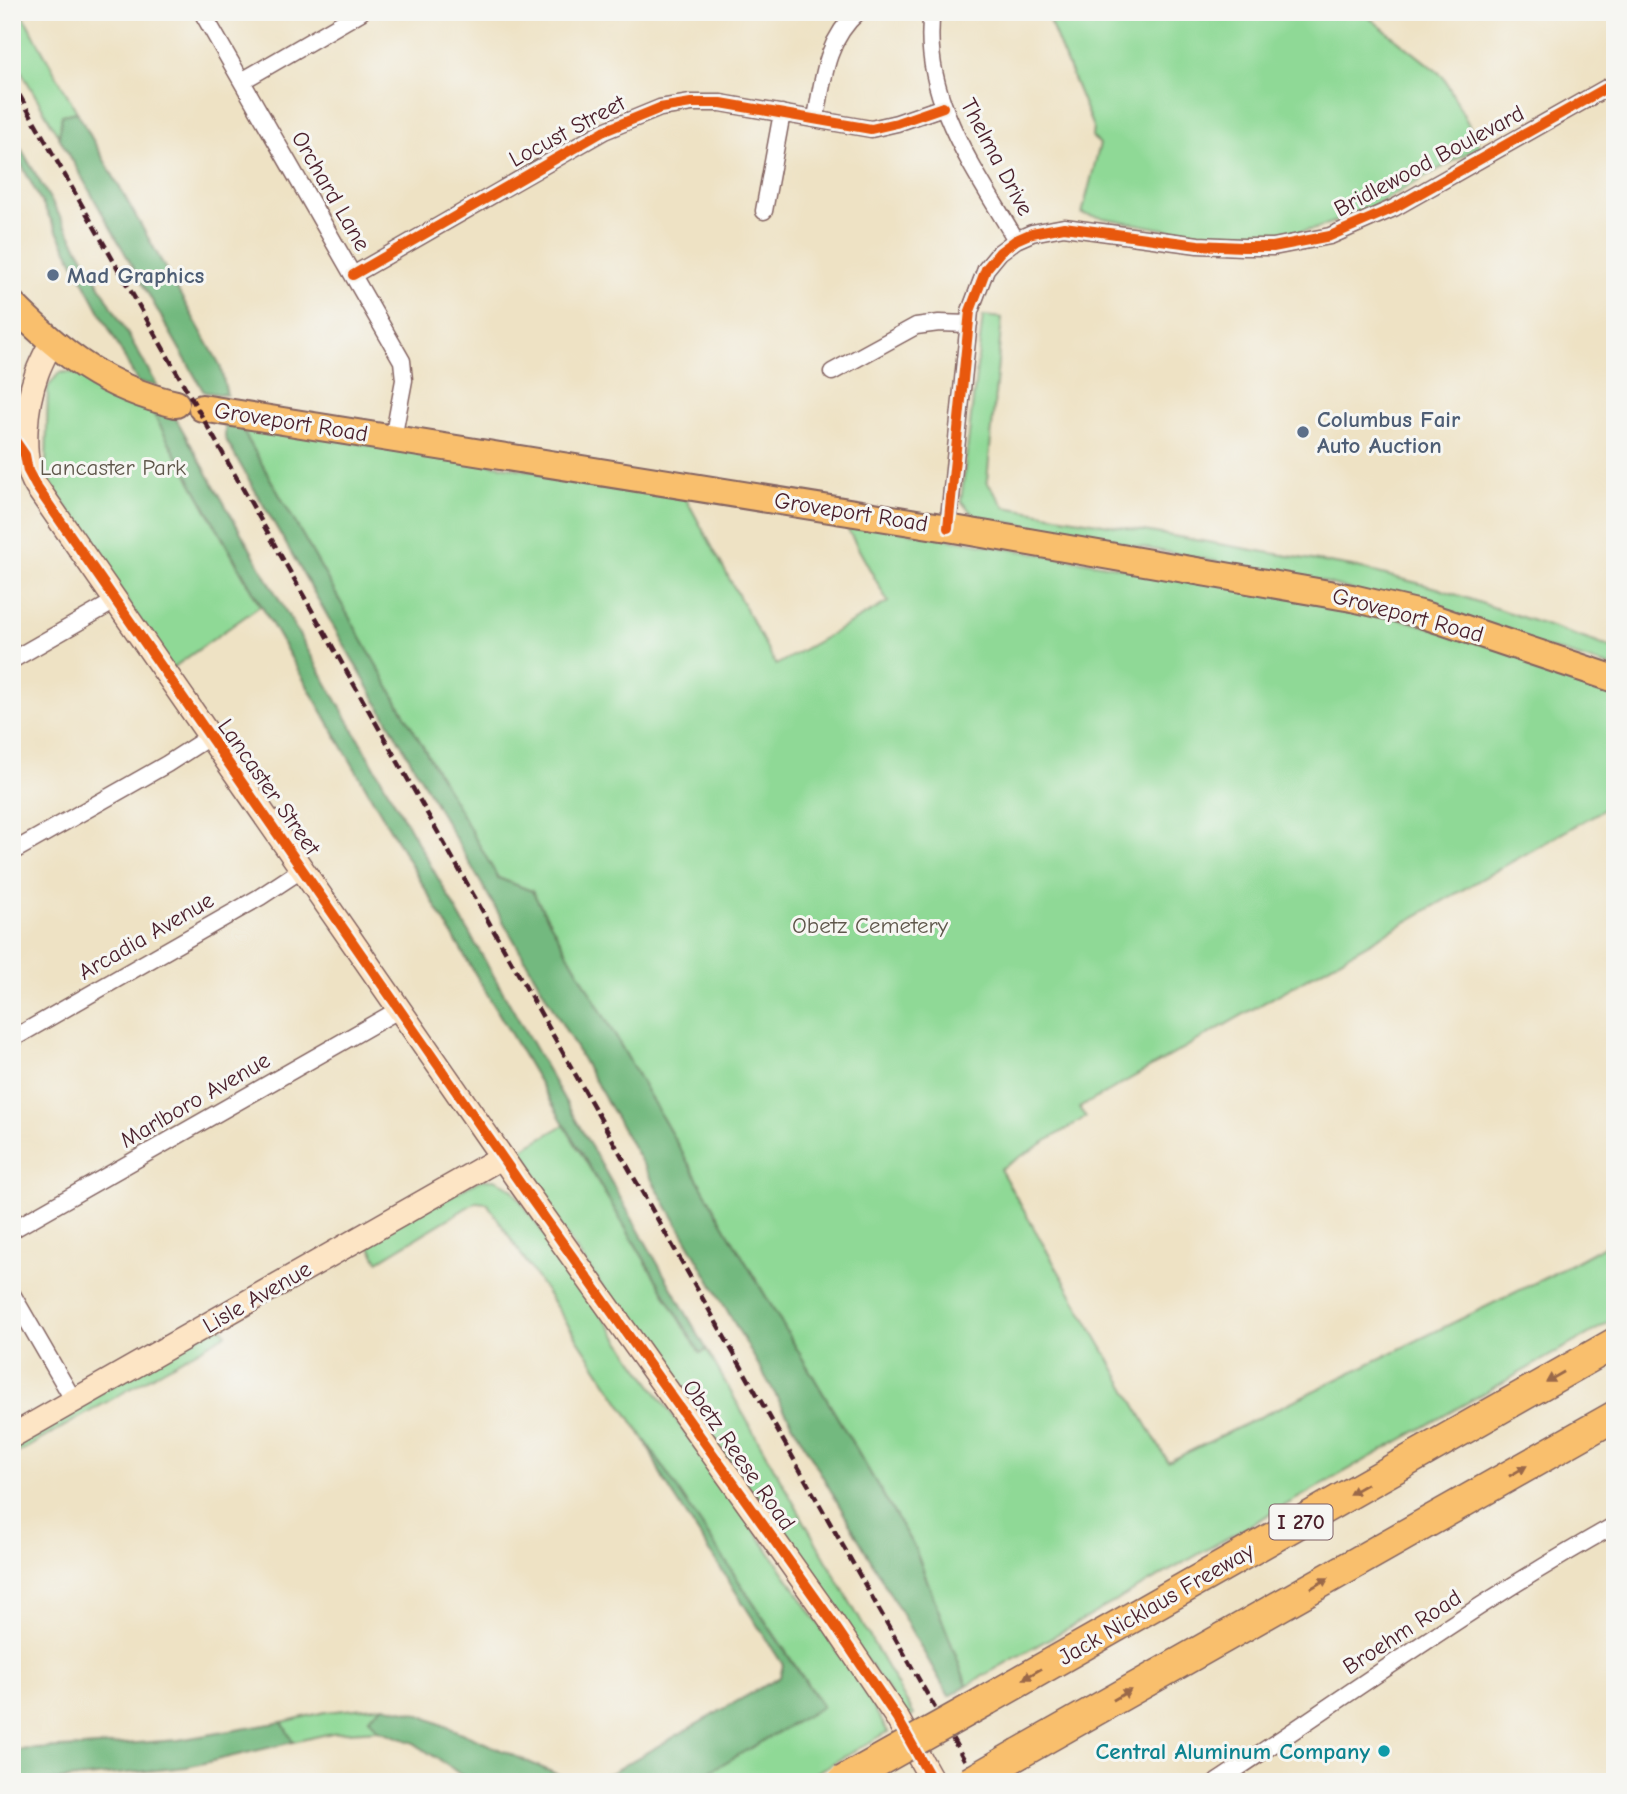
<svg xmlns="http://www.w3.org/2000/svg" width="1627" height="1794" font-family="'Comic Neue',sans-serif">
  <rect width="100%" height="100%" fill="#f6f6f2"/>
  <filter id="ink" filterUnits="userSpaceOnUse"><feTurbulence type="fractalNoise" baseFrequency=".0143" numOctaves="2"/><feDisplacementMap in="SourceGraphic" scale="14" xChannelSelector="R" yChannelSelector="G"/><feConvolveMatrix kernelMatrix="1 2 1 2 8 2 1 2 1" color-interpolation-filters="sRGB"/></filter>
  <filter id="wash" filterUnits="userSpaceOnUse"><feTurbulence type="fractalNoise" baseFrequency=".00686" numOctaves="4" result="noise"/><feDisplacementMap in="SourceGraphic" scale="28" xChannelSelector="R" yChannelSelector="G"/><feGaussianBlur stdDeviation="1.57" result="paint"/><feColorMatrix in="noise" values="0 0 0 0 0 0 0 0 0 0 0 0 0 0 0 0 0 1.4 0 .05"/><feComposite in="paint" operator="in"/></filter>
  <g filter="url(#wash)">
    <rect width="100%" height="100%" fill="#eee2c4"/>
    <path fill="#8fd996" stroke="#6c7c60" stroke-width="2" d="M 12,12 L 21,12 L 77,112 L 62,115 L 59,137 L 12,55 Z
      M 1048,12 L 1362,12 L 1443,76 L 1480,146 L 1368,209 L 1315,229 L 1268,238 L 1212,238 L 1082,214 L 1100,144 L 1092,137 L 1093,127 L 1046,13 Z
      M 983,316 L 1002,318 L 987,482 L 1005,507 L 1358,568 L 1437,588 L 1615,649 L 1615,668 L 1321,581 L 974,516 L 961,501 Z
      M 67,372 L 78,374 L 123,401 L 153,413 L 260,606 L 171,669 L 51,483 L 46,468 L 48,387 L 59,373 Z
      M 239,424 L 684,495 L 776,665 L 888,602 L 843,521 L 1358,607 L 1482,642 L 1615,695 L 1615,803 L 1079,1108 L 1086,1117 L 1000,1169 L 1168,1462 L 1549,1276 L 1615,1240 L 1615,1319 L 967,1685 L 915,1549 L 726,1229 L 532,891 L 498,878 L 484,855 Z
      M 564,1125 L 700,1353 L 707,1350 L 914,1715 L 908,1719 L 510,1156 Z
      M 495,1179 L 512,1189 L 767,1548 L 861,1686 L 888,1732 L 799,1782 L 691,1782 L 822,1706 L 487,1203 L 476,1202 L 378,1261 L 366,1240 L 480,1180 Z
      M 220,1324 L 226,1334 L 12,1456 L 12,1442 Z
      M 384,1706 L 369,1718 L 378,1730 L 332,1733 L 293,1742 L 282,1722 L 325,1712 Z"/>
    <path fill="#73b97f" stroke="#5e6c55" stroke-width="2" d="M 77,112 L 220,365 L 227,395 L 204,392 L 59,137 L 62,115 Z
      M 12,133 L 157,385 L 138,383 L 12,147 Z
      M 153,413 L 175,417 L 707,1350 L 700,1353 C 515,1041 329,731 153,413 Z
      M 225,421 L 239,424 L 498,878 L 532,891 L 726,1229 L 915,1549 L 967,1685 L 949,1696 L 225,438 Z
      M 645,1440 L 822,1707 L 691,1782 L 472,1782 L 414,1743 L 378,1730 L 369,1718 L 384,1706 L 415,1713 L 561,1776 L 583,1781 L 610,1773 L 780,1677 L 783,1665 L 663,1479 Z
      M 282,1722 L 293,1742 L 187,1767 L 39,1782 L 12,1782 L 12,1750 L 83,1747 L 178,1740 Z"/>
  </g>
  <g filter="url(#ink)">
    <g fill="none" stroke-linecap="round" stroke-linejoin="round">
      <g stroke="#836361" stroke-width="19">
        <path id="street" d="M 202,12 L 402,361 L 404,380 L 393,439
          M 932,12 C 920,97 976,171 1016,240
          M 242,81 L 361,12
          M 816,118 C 823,79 826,40 858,12
          M 764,211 L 782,113
          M 353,275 L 604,131 L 660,108 L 691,103 L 721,103 L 871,129 L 897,123 L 943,107
          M 832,372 L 916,326 L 939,323 L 969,324
          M 12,436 L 25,455 L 12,468
          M 948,528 L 970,311 L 986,269 L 1000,252 L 1016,240 L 1032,233 L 1064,227 L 1198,245 L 1243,247 L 1273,247 L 1330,236 L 1394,208 L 1615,83
          M 12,660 L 115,601
          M 12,852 L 167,764 L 209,737
          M 12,1039 L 260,897 L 301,870
          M 12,1230 L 400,1009
          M 12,1294 L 74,1401
          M 1217,1782 C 1348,1695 1477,1602 1615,1525"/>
      </g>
      <g stroke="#836361" stroke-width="26">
        <path id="secondary" d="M 51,343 C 46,353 41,362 37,373 C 26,403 19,458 36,486 L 522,1186 L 833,1623 L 897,1718 L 933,1782
          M 12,1436 L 502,1157"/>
      </g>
      <g stroke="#836361" stroke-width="30">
        <path id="primary" d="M 12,304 C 62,354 105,388 176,404
          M 202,408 L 948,528 L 1352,598 L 1421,614 L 1615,679"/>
      </g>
      <g stroke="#836361" stroke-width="33">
        <path id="highway" d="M 987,1700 L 1615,1343
          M 1020,1753 L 1615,1416"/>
      </g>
      <use href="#street" stroke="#fff" stroke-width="16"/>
      <use href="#secondary" stroke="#fde5c5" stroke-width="23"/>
      <use href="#primary" stroke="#f9bf6d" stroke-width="26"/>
      <use href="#highway" stroke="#f9bf6d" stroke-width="30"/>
      <path stroke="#4a1f2b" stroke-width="4.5" stroke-dasharray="10 5" stroke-linecap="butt" d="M 12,82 L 977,1782"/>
      <g stroke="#836361" stroke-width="33" stroke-linecap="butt">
        <path id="highway-bridge" d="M 843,1781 L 987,1700
          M 970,1782 L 1020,1753"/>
      </g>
      <use href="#highway-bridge" stroke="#f9bf6d" stroke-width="30"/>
      <g stroke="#f6f6f2" stroke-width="15">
        <path id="cycleway" d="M 353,275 L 604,131 L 660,108 L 691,103 L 721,103 L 871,129 L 897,123 L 943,107
          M 12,436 L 25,455 L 28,471 L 36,486 L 522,1186 L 833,1623 L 897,1718 L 933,1782
          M 948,528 L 970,311 L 986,269 L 1000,252 L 1016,240 L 1032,233 L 1064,227 L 1198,245 L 1243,247 L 1273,247 L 1330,236 L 1394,208 L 1615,83"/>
      </g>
      <use href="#cycleway" stroke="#e8590c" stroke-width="10"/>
    </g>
    <defs><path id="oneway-solid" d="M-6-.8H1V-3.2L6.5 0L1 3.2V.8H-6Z" transform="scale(1.75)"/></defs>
    <g fill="#996749">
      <use href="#oneway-solid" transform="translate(1555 1377) rotate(150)"/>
      <use href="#oneway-solid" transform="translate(1518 1471) rotate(-30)"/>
      <use href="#oneway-solid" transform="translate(1358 1489) rotate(150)"/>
      <use href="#oneway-solid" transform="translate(1320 1583) rotate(-30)"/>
      <use href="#oneway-solid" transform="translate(1032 1674) rotate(150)"/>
      <use href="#oneway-solid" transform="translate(1122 1695) rotate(-30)"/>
    </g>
  </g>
  <g fill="#5c6f8a" stroke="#f6f6f2" stroke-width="2.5">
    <circle cx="53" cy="275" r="7"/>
    <circle cx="1303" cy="432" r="7"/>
  </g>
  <circle fill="#0f9aa8" stroke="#f6f6f2" stroke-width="2.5" cx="1384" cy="1751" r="7"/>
  <g text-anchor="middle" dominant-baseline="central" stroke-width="6" stroke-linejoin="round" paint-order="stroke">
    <rect fill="#f6f6f2" stroke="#7e6067" stroke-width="2" x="1269.5" y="1504.5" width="63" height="35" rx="5"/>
    <g font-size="21" font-weight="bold" fill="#4a1f2b">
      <text x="1301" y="1522">I 270</text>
    </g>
    <g font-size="23" fill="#4a1f2b" stroke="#f6f6f2">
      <text transform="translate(567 131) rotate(-28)">Locust Street</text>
      <text transform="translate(997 157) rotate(62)">Thelma Drive</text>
      <text transform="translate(1429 161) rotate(-28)">Bridlewood Boulevard</text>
      <text transform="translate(331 191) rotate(60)">Orchard Lane</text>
      <text transform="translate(291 422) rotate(9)">Groveport Road</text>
      <text transform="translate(851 512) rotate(9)">Groveport Road</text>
      <text transform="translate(1408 615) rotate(15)">Groveport Road</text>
      <text transform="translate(269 787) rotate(55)">Lancaster Street</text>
      <text transform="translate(146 936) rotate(-30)">Arcadia Avenue</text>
      <text transform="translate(195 1100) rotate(-30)">Marlboro Avenue</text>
      <text transform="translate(257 1297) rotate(-30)">Lisle Avenue</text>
      <text transform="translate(739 1455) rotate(55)">Obetz Reese Road</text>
      <text transform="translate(1156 1604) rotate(-30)">Jack Nicklaus Freeway</text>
      <text transform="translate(1402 1632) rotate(-33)">Broehm Road</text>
    </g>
    <g font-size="23" font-weight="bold" fill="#4e5e75" stroke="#f6f6f2" text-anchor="start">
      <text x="67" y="275">Mad Graphics</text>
      <text x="1317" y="419">Columbus Fair<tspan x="1317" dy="26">Auto Auction</tspan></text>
    </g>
    <g font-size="23" fill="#5f574b" stroke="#f6f6f2">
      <text x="113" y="467">Lancaster Park</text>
      <text x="870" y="925">Obetz Cemetery</text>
    </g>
    <g font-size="23" font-weight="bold" fill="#0d838f" stroke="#f6f6f2" text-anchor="end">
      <text x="1370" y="1751">Central Aluminum Company</text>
    </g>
  </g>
  <rect width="1627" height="1794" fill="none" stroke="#f6f6f2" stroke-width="42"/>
</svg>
